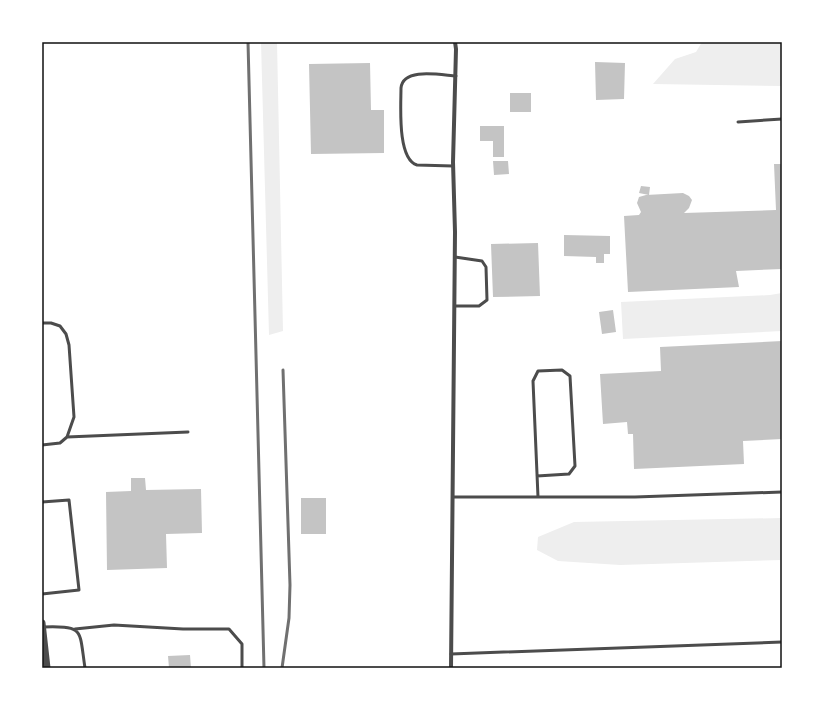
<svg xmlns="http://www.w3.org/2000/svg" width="824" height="710" font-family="Jost,sans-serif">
  <rect width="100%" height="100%" fill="#fff"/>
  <path fill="#eee" d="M 261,42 L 277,42 L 283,331 L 269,335 Z
    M 702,42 L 782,42 L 782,86 L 653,84 L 675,59 L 696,52 Z
    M 782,293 L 782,331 L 623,339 L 621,302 L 770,295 Z
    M 782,518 L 782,560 L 620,565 L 558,561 L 537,550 L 538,537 L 574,522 Z"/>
  <path fill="#c4c4c4" d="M 595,62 L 625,63 L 624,99 L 596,100 Z
    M 370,63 L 371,110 L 384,110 L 384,153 L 311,154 L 309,64 Z
    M 510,93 L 531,93 L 531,112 L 510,112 Z
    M 480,126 L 504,126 L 504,157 L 493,157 L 493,141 L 480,141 Z
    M 493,161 L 508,161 L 509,174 L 494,175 Z
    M 774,164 L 782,164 L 782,269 L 736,271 L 739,287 L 628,292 L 624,216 L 639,215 L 641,212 L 637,203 L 639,197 L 646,195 L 683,193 L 689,196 L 692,200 L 689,208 L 684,213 L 776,210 Z
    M 641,186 L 650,187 L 649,195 L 639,193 Z
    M 564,235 L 610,236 L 610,254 L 604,254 L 604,263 L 596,263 L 596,257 L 564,256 Z
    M 538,243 L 540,296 L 493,297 L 491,244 Z
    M 613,310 L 616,332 L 602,334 L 599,312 Z
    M 782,341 L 782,439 L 743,441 L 744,464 L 634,469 L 633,434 L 628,434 L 627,422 L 603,424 L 600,374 L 661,371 L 660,347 Z
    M 131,478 L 145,478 L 146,490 L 201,489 L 202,533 L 166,534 L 167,568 L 107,570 L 106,492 L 131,491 Z
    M 301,498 L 326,498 L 326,534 L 301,534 Z
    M 190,655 L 191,668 L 169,668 L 168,656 Z"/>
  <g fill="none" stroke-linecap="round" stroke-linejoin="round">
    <path stroke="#4c4c4c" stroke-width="3" d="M 738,122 L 782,119
      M 453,166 L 417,165 C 397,159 401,105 401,88 C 403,67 441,75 456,76
      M 455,306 L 479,306 L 487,300 L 486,267 L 482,261 L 455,257
      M 42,323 L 51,323 L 60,326 L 66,334 L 69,345 L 74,417 L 67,437 L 60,443 L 42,445
      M 67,437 L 188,432
      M 537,476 L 569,474 L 575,466 L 570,376 L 562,370 L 538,371 L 533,381 L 538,497
      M 453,497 L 635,497 L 782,492
      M 42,502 L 69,500 L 79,590 L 42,594
      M 43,627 C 85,626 79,629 85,668
      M 75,629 L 114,625 L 183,629 L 229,629 L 242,644 L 242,668
      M 451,654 L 782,642"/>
    <path stroke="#4c4c4c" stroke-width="4" d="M 451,668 L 455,232 L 453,162 L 456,49 L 455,42"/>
    <path stroke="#4c4c4c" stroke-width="7" d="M 42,623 L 47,668"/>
    <path stroke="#707070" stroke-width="3" d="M 248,42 L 264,668
      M 282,668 L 289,618 L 290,585 L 283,370"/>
  </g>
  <rect width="824" height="710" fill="none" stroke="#ffffff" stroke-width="86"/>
  <rect x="43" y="43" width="738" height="624" fill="none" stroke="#111" stroke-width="1.5"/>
</svg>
